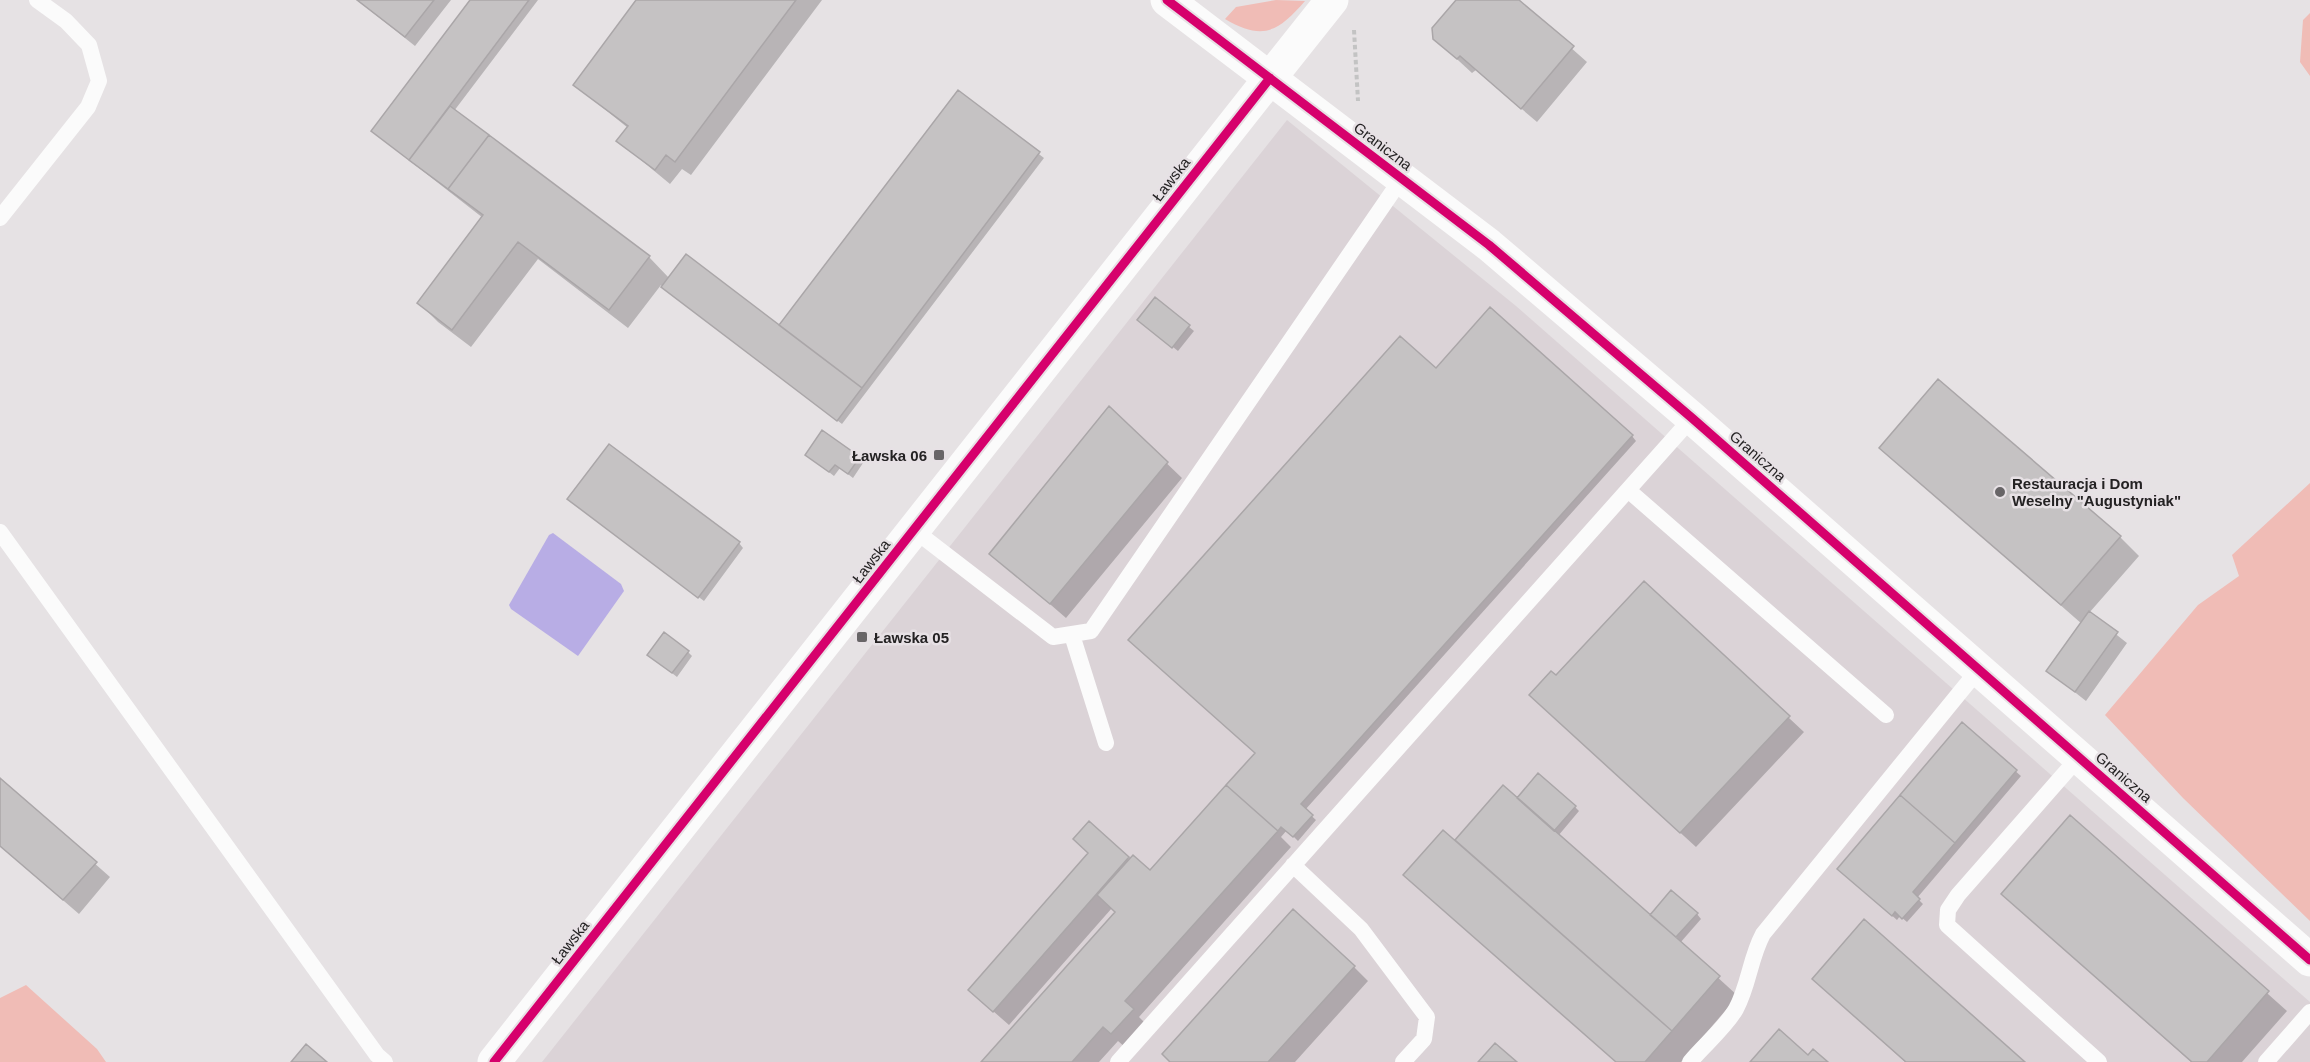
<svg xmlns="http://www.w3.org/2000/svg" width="2310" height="1062" font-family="Arial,sans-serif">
  <rect width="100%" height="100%" fill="#e6e2e4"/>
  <path fill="#dbd3d7" d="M 1287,120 L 1516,306 L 2310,1002 L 2310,1062 L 542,1062 Z"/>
  <path fill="#f0bcb6" d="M 1276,0 L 1305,1 C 1278,32 1263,41 1225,19 L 1236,7 Z
    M 2310,13 L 2310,76 L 2300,62 L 2303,20 Z
    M 2310,483 L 2310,921 L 2183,798 L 2105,715 L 2198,605 L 2239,576 L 2232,555 Z
    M 26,985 L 97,1049 L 106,1062 L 0,1062 L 0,998 Z"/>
  <path fill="#b8ade5" d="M 553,533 L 621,584 L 624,591 L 578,656 L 511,609 L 509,605 L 549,535 Z"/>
  <path fill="#0003" d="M 357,0 L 451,0 L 415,46 Z
    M 472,0 L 538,0 L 454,111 L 649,257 L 669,278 L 780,327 L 958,92 L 1044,158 L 842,424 L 661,285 L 628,328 L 538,259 L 471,347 L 438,322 L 419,303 L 483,218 L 378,136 Z
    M 638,0 L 822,0 L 691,175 L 682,169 L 670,184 L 618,141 L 628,128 L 575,85 Z
    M 1460,0 L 1517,0 L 1587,62 L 1537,122 L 1476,70 L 1472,73 L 1434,38 Z
    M 1155,299 L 1194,331 L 1178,351 L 1144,324 Z
    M 1436,370 L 1632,436 L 1636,441 L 1305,810 L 1316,820 L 1298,841 L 1287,830 L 1281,837 L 1291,847 L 1139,1017 L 1147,1025 L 1126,1048 L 1118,1041 L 1099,1062 L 983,1062 L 1116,913 L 1112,908 L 1009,1025 L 985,1004 L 1089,854 L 1089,824 L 1130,861 L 1150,873 L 1256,753 Z
    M 1109,408 L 1182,478 L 1066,618 L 991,553 Z
    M 1881,448 L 2120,537 L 2139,556 L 2089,613 L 2127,643 L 2086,701 L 2048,671 L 2082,624 Z
    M 859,458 L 863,463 L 853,478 L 840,468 L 834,476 L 812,459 Z
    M 574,504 L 739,543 L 743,548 L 704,601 Z
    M 1644,583 L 1804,732 L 1696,847 L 1546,710 L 1556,678 Z
    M 688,652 L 692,656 L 677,677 L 654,659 Z
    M 1962,725 L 2021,776 L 1917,898 L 1923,904 L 1907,922 L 1900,916 L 1897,920 L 1844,873 Z
    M 0,780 L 110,877 L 79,914 L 0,846 Z
    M 1503,788 L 1517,800 L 1575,807 L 1579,811 L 1558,836 L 1650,917 L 1697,914 L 1701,919 L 1680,943 L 1738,996 L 1681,1062 L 1616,1062 L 1405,875 L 1455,842 Z
    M 2070,817 L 2287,1011 L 2242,1062 L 2191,1062 L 2022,912 Z
    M 1354,967 L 1368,981 L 1295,1062 L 1172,1062 Z
    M 1814,979 L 2022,1062 L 1905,1062 Z"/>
  <path fill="#c5c2c3" stroke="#aaa6a8" stroke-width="1.5" d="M 357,0 L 434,0 L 405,37 Z
    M 470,0 L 529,0 L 409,160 L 371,131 Z
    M 636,0 L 796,0 L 675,162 L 666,155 L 655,170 L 616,141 L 628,126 L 573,85 Z
    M 1456,0 L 1519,0 L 1574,46 L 1521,109 L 1460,56 L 1457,59 L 1433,39 L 1432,28 Z
    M 958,90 L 1040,152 L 862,388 L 779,325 Z
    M 450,106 L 489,135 L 448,189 L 409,160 Z
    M 489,135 L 650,256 L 609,310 L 518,242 L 452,330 L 417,303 L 483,215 L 448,189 Z
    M 686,254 L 862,388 L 837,421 L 661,287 Z
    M 1155,297 L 1190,325 L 1172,348 L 1137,320 Z
    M 1490,307 L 1633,435 L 1301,804 L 1313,815 L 1293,837 L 1281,827 L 1278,831 L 1226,785 L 1255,753 L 1128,640 L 1400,336 L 1436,368 Z
    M 1938,379 L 2121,536 L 2061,605 L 1879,448 Z
    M 1109,406 L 1168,462 L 1050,604 L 989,554 Z
    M 822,430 L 860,457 L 848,474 L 835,465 L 829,472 L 805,455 Z
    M 609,444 L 740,542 L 698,598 L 567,499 Z
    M 1644,581 L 1790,716 L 1680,833 L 1529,695 L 1551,671 L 1556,675 Z
    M 2089,611 L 2118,632 L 2075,692 L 2046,671 Z
    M 664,632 L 689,651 L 672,673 L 647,655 Z
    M 1962,722 L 2017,770 L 1955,843 L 1900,795 Z
    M 1538,773 L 1576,806 L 1554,831 L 1517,798 Z
    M 0,778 L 97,862 L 63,900 L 0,846 Z
    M 1226,785 L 1278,831 L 1125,1001 L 1134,1009 L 1111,1034 L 1103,1027 L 1072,1062 L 981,1062 L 1115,912 L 1097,895 L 1133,855 L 1150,870 Z
    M 1503,785 L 1720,976 L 1672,1031 L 1455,840 Z
    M 1900,795 L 1955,843 L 1913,892 L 1920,899 L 1902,919 L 1895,912 L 1892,916 L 1837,869 Z
    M 2070,815 L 2269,991 L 2207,1062 L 2192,1062 L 2001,894 Z
    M 1089,821 L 1129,857 L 993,1012 L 968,990 L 1088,853 L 1073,839 Z
    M 1443,830 L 1672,1031 L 1645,1062 L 1616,1062 L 1403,875 Z
    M 1671,890 L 1698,913 L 1676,937 L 1650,915 Z
    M 1293,909 L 1355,966 L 1268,1062 L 1170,1062 L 1162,1054 Z
    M 1864,919 L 2025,1062 L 1906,1062 L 1812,979 Z
    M 1779,1029 L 1808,1055 L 1813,1049 L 1828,1062 L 1750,1062 Z
    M 1495,1043 L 1517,1062 L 1478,1062 Z
    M 306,1044 L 327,1062 L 291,1062 Z"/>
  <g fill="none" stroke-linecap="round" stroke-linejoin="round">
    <path stroke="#c3c3c3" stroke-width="4" stroke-dasharray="4.5 3" stroke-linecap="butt" d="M 1354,30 L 1358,101"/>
    <path stroke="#fbfbfb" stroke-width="16" d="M 0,218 L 88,107 L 99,81 L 89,45 L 66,21 L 37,0
      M 1628,490 L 1886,715
      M 914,530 L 1053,637 L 1091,631 L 1402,178
      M 0,532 L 377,1055 L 385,1062
      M 1072,635 L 1106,743
      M 2079,757 L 1958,895 L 1948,910 L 1947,925 L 2099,1062
      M 1293,865 L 1361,929 L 1427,1017 L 1424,1039 L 1403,1062
      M 1118,1062 L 1692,418
      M 1690,1062 C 1704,1045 1725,1028 1736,1009 C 1749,985 1750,958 1763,934 L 1979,669
      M 2266,1062 L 2310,1012"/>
    <path stroke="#fbfbfb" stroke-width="33" d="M 1270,78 L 1332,0"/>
    <path stroke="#fbfbfb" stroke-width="33" d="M 1167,0 L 1489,245 L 1692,418 L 2310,960
      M 494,1062 L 1270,78"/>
    <g stroke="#e7e1e5" stroke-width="13">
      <path id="cycleway" d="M 1167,0 L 1489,245 L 1692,418 L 2310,960
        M 494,1062 L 1270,78"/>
    </g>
    <use href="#cycleway" stroke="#d6006c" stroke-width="9"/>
  </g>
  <g fill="#686567" stroke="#e7e1e5" stroke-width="2">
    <rect x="933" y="449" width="12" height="12" rx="3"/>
    <circle cx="2000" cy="492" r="6"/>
    <rect x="856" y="631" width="12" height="12" rx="3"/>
  </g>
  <g text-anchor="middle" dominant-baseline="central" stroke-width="5" stroke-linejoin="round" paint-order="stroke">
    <g font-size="15" fill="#242223" stroke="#e7e1e5">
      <text transform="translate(1383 146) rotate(37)">Graniczna</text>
      <text transform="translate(1171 179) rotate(-52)">Ławska</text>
      <text transform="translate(1758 456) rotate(41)">Graniczna</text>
      <text transform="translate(871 561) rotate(-52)">Ławska</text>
      <text transform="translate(2124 777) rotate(41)">Graniczna</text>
      <text transform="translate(570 942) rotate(-52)">Ławska</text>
    </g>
    <g font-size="15" font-weight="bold" fill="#242223" stroke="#e7e1e5" text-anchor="start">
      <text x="927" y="455" text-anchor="end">Ławska 06</text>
      <text x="2012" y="483">Restauracja i Dom<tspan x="2012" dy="17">Weselny "Augustyniak"</tspan></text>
      <text x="874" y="637">Ławska 05</text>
    </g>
  </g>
</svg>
